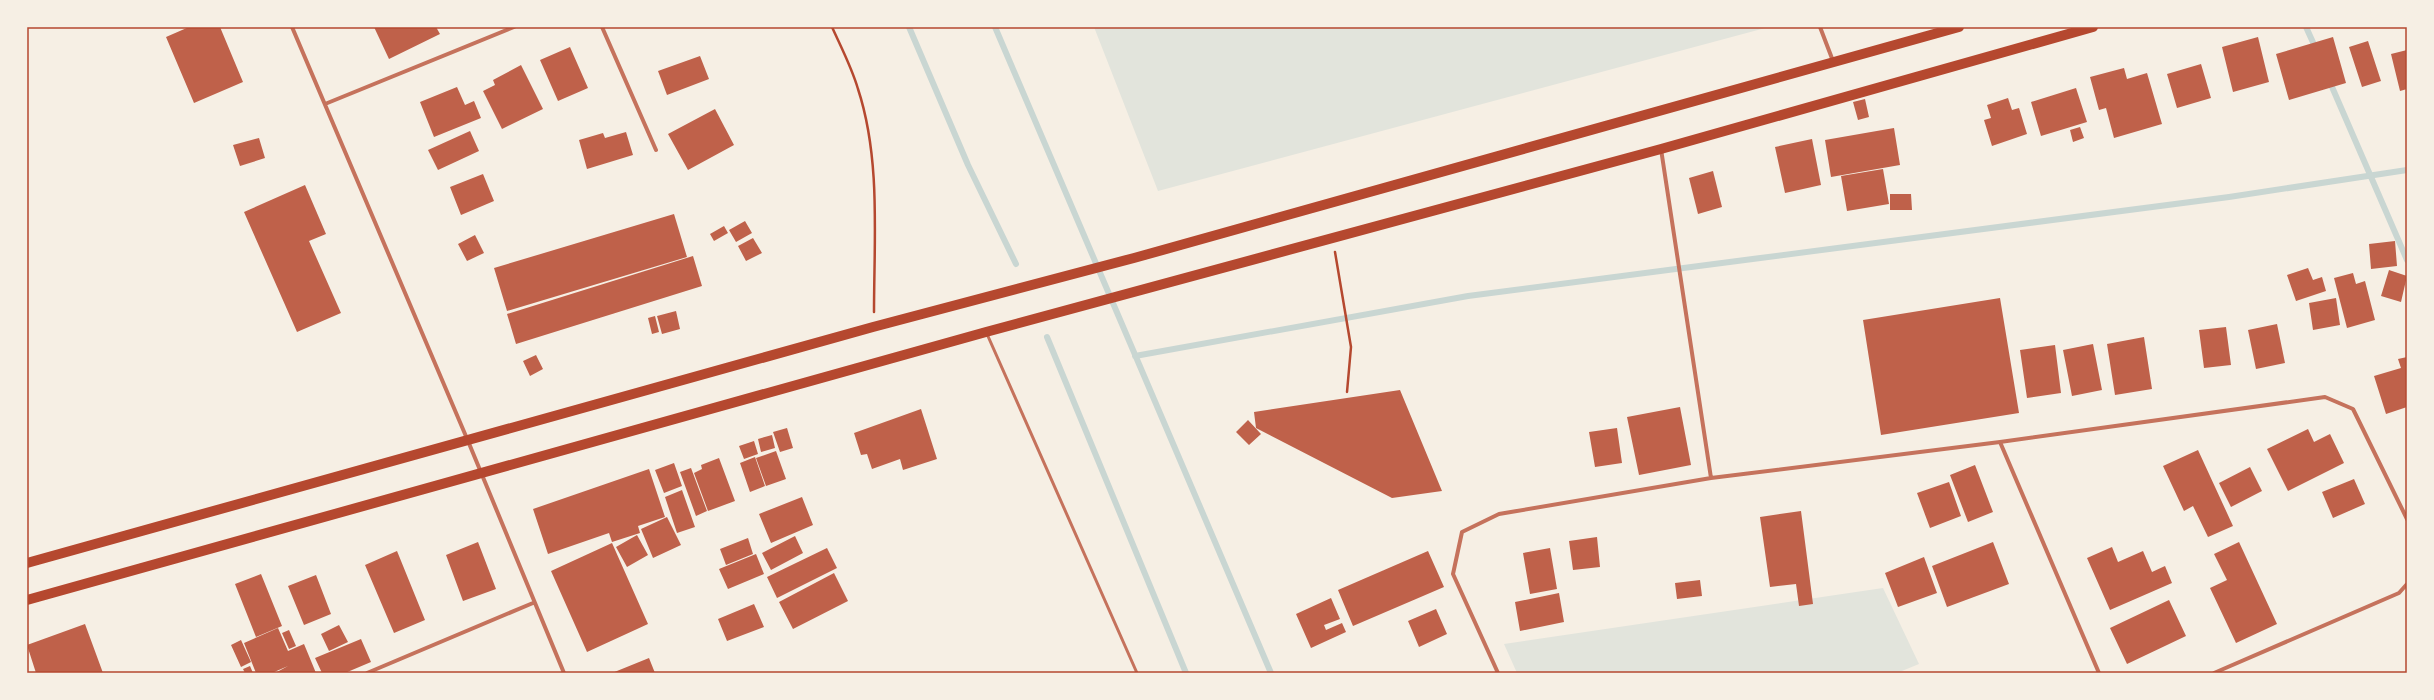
<svg xmlns="http://www.w3.org/2000/svg" width="2434" height="700" font-family="'Times New Roman',serif">
  <rect width="100%" height="100%" fill="#f6efe4"/>
  <path fill="#e2e4dc" d="M 1094,27 L 1769,27 L 1158,191 Z
    M 1883,588 L 1919,664 L 1897,673 L 1517,673 L 1504,644 Z"/>
  <g fill="none" stroke-linecap="round" stroke-linejoin="round">
    <path stroke="#c9d6d2" stroke-width="6" d="M 909,27 L 968,165 L 1016,264
      M 995,27 L 1271,673
      M 2306,27 L 2316,49
      M 2329,80 L 2407,260
      M 1047,337 L 1186,673
      M 1135,356 L 1468,296 L 2229,197 L 2407,170"/>
  </g>
  <path fill="#bf614a" d="M 189,27 L 220,27 L 243,82 L 194,103 L 166,37 Z
    M 374,27 L 436,27 L 440,34 L 389,59 Z
    M 2258,37 L 2269,82 L 2233,92 L 2222,47 Z
    M 2333,37 L 2346,83 L 2289,100 L 2276,54 Z
    M 2368,41 L 2381,81 L 2362,87 L 2349,47 Z
    M 570,47 L 588,88 L 558,101 L 540,60 Z
    M 2407,50 L 2407,89 L 2400,91 L 2391,54 Z
    M 700,56 L 709,79 L 667,95 L 658,71 Z
    M 2201,64 L 2211,98 L 2177,108 L 2167,74 Z
    M 521,65 L 543,109 L 502,129 L 483,91 L 495,85 L 493,80 Z
    M 2124,68 L 2127,79 L 2147,73 L 2162,124 L 2114,138 L 2106,108 L 2099,110 L 2090,77 Z
    M 457,87 L 465,105 L 474,101 L 481,118 L 434,137 L 420,102 Z
    M 2076,88 L 2087,122 L 2041,136 L 2031,102 Z
    M 2008,98 L 2012,110 L 2019,108 L 2027,134 L 1992,146 L 1984,120 L 1991,118 L 1987,105 Z
    M 1865,99 L 1869,117 L 1858,120 L 1853,102 Z
    M 715,109 L 734,145 L 688,170 L 668,134 Z
    M 2080,127 L 2084,138 L 2073,142 L 2070,130 Z
    M 1894,128 L 1900,165 L 1831,177 L 1825,140 Z
    M 470,131 L 479,151 L 438,170 L 428,150 Z
    M 626,132 L 633,155 L 587,169 L 579,140 L 603,133 L 605,138 Z
    M 259,138 L 265,158 L 240,166 L 233,145 Z
    M 1812,139 L 1821,185 L 1785,193 L 1775,147 Z
    M 1883,169 L 1889,204 L 1847,211 L 1841,176 Z
    M 1713,171 L 1722,207 L 1698,214 L 1689,178 Z
    M 483,174 L 494,201 L 461,215 L 450,187 Z
    M 305,185 L 326,234 L 309,241 L 341,313 L 297,332 L 244,212 Z
    M 1890,194 L 1911,194 L 1912,210 L 1890,210 Z
    M 674,214 L 687,257 L 507,311 L 494,268 Z
    M 745,221 L 752,233 L 736,242 L 729,230 Z
    M 724,226 L 728,233 L 714,241 L 710,234 Z
    M 475,235 L 484,253 L 467,261 L 458,244 Z
    M 753,238 L 762,253 L 746,261 L 738,246 Z
    M 2395,241 L 2397,266 L 2371,269 L 2369,244 Z
    M 693,256 L 702,286 L 516,344 L 507,314 Z
    M 2308,268 L 2313,280 L 2322,277 L 2326,291 L 2296,301 L 2287,275 Z
    M 2389,270 L 2407,276 L 2401,302 L 2381,296 Z
    M 2353,273 L 2356,284 L 2365,281 L 2375,320 L 2347,328 L 2334,278 Z
    M 2000,298 L 2019,413 L 1881,435 L 1863,320 Z
    M 2336,298 L 2340,325 L 2313,330 L 2309,303 Z
    M 676,311 L 680,329 L 662,334 L 657,316 Z
    M 655,316 L 659,332 L 652,334 L 648,318 Z
    M 2277,324 L 2285,363 L 2256,369 L 2248,330 Z
    M 2226,327 L 2231,365 L 2204,368 L 2199,330 Z
    M 2144,337 L 2152,389 L 2115,395 L 2107,344 Z
    M 2093,344 L 2102,390 L 2072,396 L 2063,350 Z
    M 2055,345 L 2061,393 L 2027,398 L 2020,350 Z
    M 536,355 L 543,369 L 530,376 L 523,361 Z
    M 2407,357 L 2407,407 L 2386,414 L 2374,376 L 2401,368 L 2398,359 Z
    M 1400,390 L 1442,491 L 1392,498 L 1256,428 L 1254,412 Z
    M 1680,407 L 1691,465 L 1639,475 L 1627,417 Z
    M 921,409 L 937,459 L 903,470 L 900,459 L 872,469 L 867,454 L 861,455 L 854,433 Z
    M 1248,420 L 1261,434 L 1249,445 L 1236,432 Z
    M 787,428 L 793,448 L 780,452 L 773,432 Z
    M 1617,428 L 1622,463 L 1595,467 L 1589,432 Z
    M 2308,429 L 2314,442 L 2330,434 L 2344,463 L 2288,491 L 2267,449 Z
    M 772,435 L 775,448 L 761,452 L 758,439 Z
    M 754,441 L 758,454 L 744,459 L 739,446 Z
    M 2198,450 L 2233,526 L 2208,537 L 2193,506 L 2184,511 L 2163,466 Z
    M 776,451 L 786,479 L 766,486 L 756,458 Z
    M 755,457 L 765,486 L 750,492 L 740,463 Z
    M 719,458 L 735,501 L 708,511 L 694,473 L 702,469 L 701,465 Z
    M 674,463 L 682,486 L 664,493 L 655,470 Z
    M 1975,465 L 1993,512 L 1968,522 L 1950,475 Z
    M 2250,467 L 2262,491 L 2231,507 L 2219,483 Z
    M 691,468 L 707,511 L 696,516 L 680,472 Z
    M 649,469 L 665,517 L 638,526 L 640,533 L 612,542 L 609,533 L 548,554 L 533,509 Z
    M 2354,479 L 2365,504 L 2333,518 L 2322,492 Z
    M 1949,482 L 1961,516 L 1930,528 L 1917,493 Z
    M 682,490 L 695,527 L 677,533 L 665,497 Z
    M 802,497 L 813,525 L 771,543 L 759,514 Z
    M 1801,511 L 1813,604 L 1799,606 L 1796,584 L 1770,587 L 1760,517 Z
    M 667,517 L 681,545 L 653,558 L 641,529 Z
    M 637,535 L 648,555 L 627,567 L 616,547 Z
    M 795,536 L 803,553 L 771,570 L 762,553 Z
    M 1597,537 L 1600,567 L 1573,570 L 1569,541 Z
    M 748,538 L 753,554 L 726,565 L 720,549 Z
    M 478,542 L 496,589 L 463,601 L 446,555 Z
    M 1993,542 L 2009,584 L 1947,607 L 1932,566 Z
    M 2239,542 L 2277,624 L 2236,643 L 2210,588 L 2227,580 L 2214,554 Z
    M 612,543 L 648,624 L 587,652 L 551,571 Z
    M 2112,547 L 2118,562 L 2143,551 L 2152,572 L 2165,566 L 2172,583 L 2110,610 L 2087,558 Z
    M 827,548 L 837,568 L 777,598 L 767,577 Z
    M 1550,548 L 1557,589 L 1530,594 L 1523,553 Z
    M 397,551 L 425,620 L 394,633 L 365,565 Z
    M 1428,551 L 1444,587 L 1353,626 L 1338,590 Z
    M 756,554 L 764,574 L 728,589 L 719,569 Z
    M 1924,557 L 1937,593 L 1898,607 L 1885,573 Z
    M 834,573 L 848,601 L 793,629 L 779,602 Z
    M 261,574 L 282,626 L 256,637 L 235,584 Z
    M 316,575 L 331,614 L 304,625 L 288,586 Z
    M 1700,580 L 1702,596 L 1677,599 L 1675,583 Z
    M 1559,593 L 1564,622 L 1520,631 L 1515,602 Z
    M 1331,598 L 1340,619 L 1324,625 L 1326,630 L 1342,623 L 1346,632 L 1311,648 L 1296,614 Z
    M 2169,600 L 2186,636 L 2127,664 L 2110,628 Z
    M 754,604 L 764,627 L 727,641 L 718,619 Z
    M 1436,609 L 1447,634 L 1419,647 L 1408,621 Z
    M 85,624 L 103,673 L 36,673 L 27,645 Z
    M 339,625 L 348,642 L 329,651 L 321,634 Z
    M 278,628 L 288,651 L 304,644 L 316,673 L 275,673 L 288,666 L 272,673 L 256,673 L 244,643 Z
    M 289,630 L 296,646 L 289,649 L 282,633 Z
    M 361,639 L 371,662 L 345,673 L 322,673 L 315,658 Z
    M 241,640 L 251,662 L 241,667 L 231,645 Z
    M 649,658 L 655,673 L 612,673 Z
    M 250,666 L 253,673 L 245,673 L 243,669 Z"/>
  <g fill="none" stroke-linecap="round" stroke-linejoin="round">
    <path stroke="#b5482f" stroke-width="2.5" d="M 832,27 C 841,47 852,68 858,89 C 881,159 874,239 874,312
      M 1335,252 L 1351,347 L 1347,392"/>
    <path stroke="#c5725c" stroke-width="3" d="M 987,334 L 1137,673"/>
    <path stroke="#c5725c" stroke-width="4" d="M 292,27 L 468,441 L 564,673
      M 602,27 L 656,150
      M 1820,27 L 1833,61
      M 325,104 L 514,27
      M 1661,149 L 1711,478
      M 2000,442 L 2099,673
      M 367,673 L 533,603
      M 1498,673 L 1453,574 L 1462,532 L 1499,514 L 1711,478 L 2000,442 L 2325,397 L 2353,409 L 2407,519
      M 2214,673 L 2399,593 L 2407,584"/>
    <path stroke="#b5482f" stroke-width="10" d="M 27,563 L 873,327 L 1134,258 L 1959,27
      M 27,600 L 986,332 L 1661,149 L 2093,27"/>
  </g>
  <rect width="2434" height="700" fill="none" stroke="#f6efe4" stroke-width="56"/>
  <rect x="28" y="28" width="2378" height="644" fill="none" stroke="#b5482f" stroke-width="1.5"/>
</svg>
